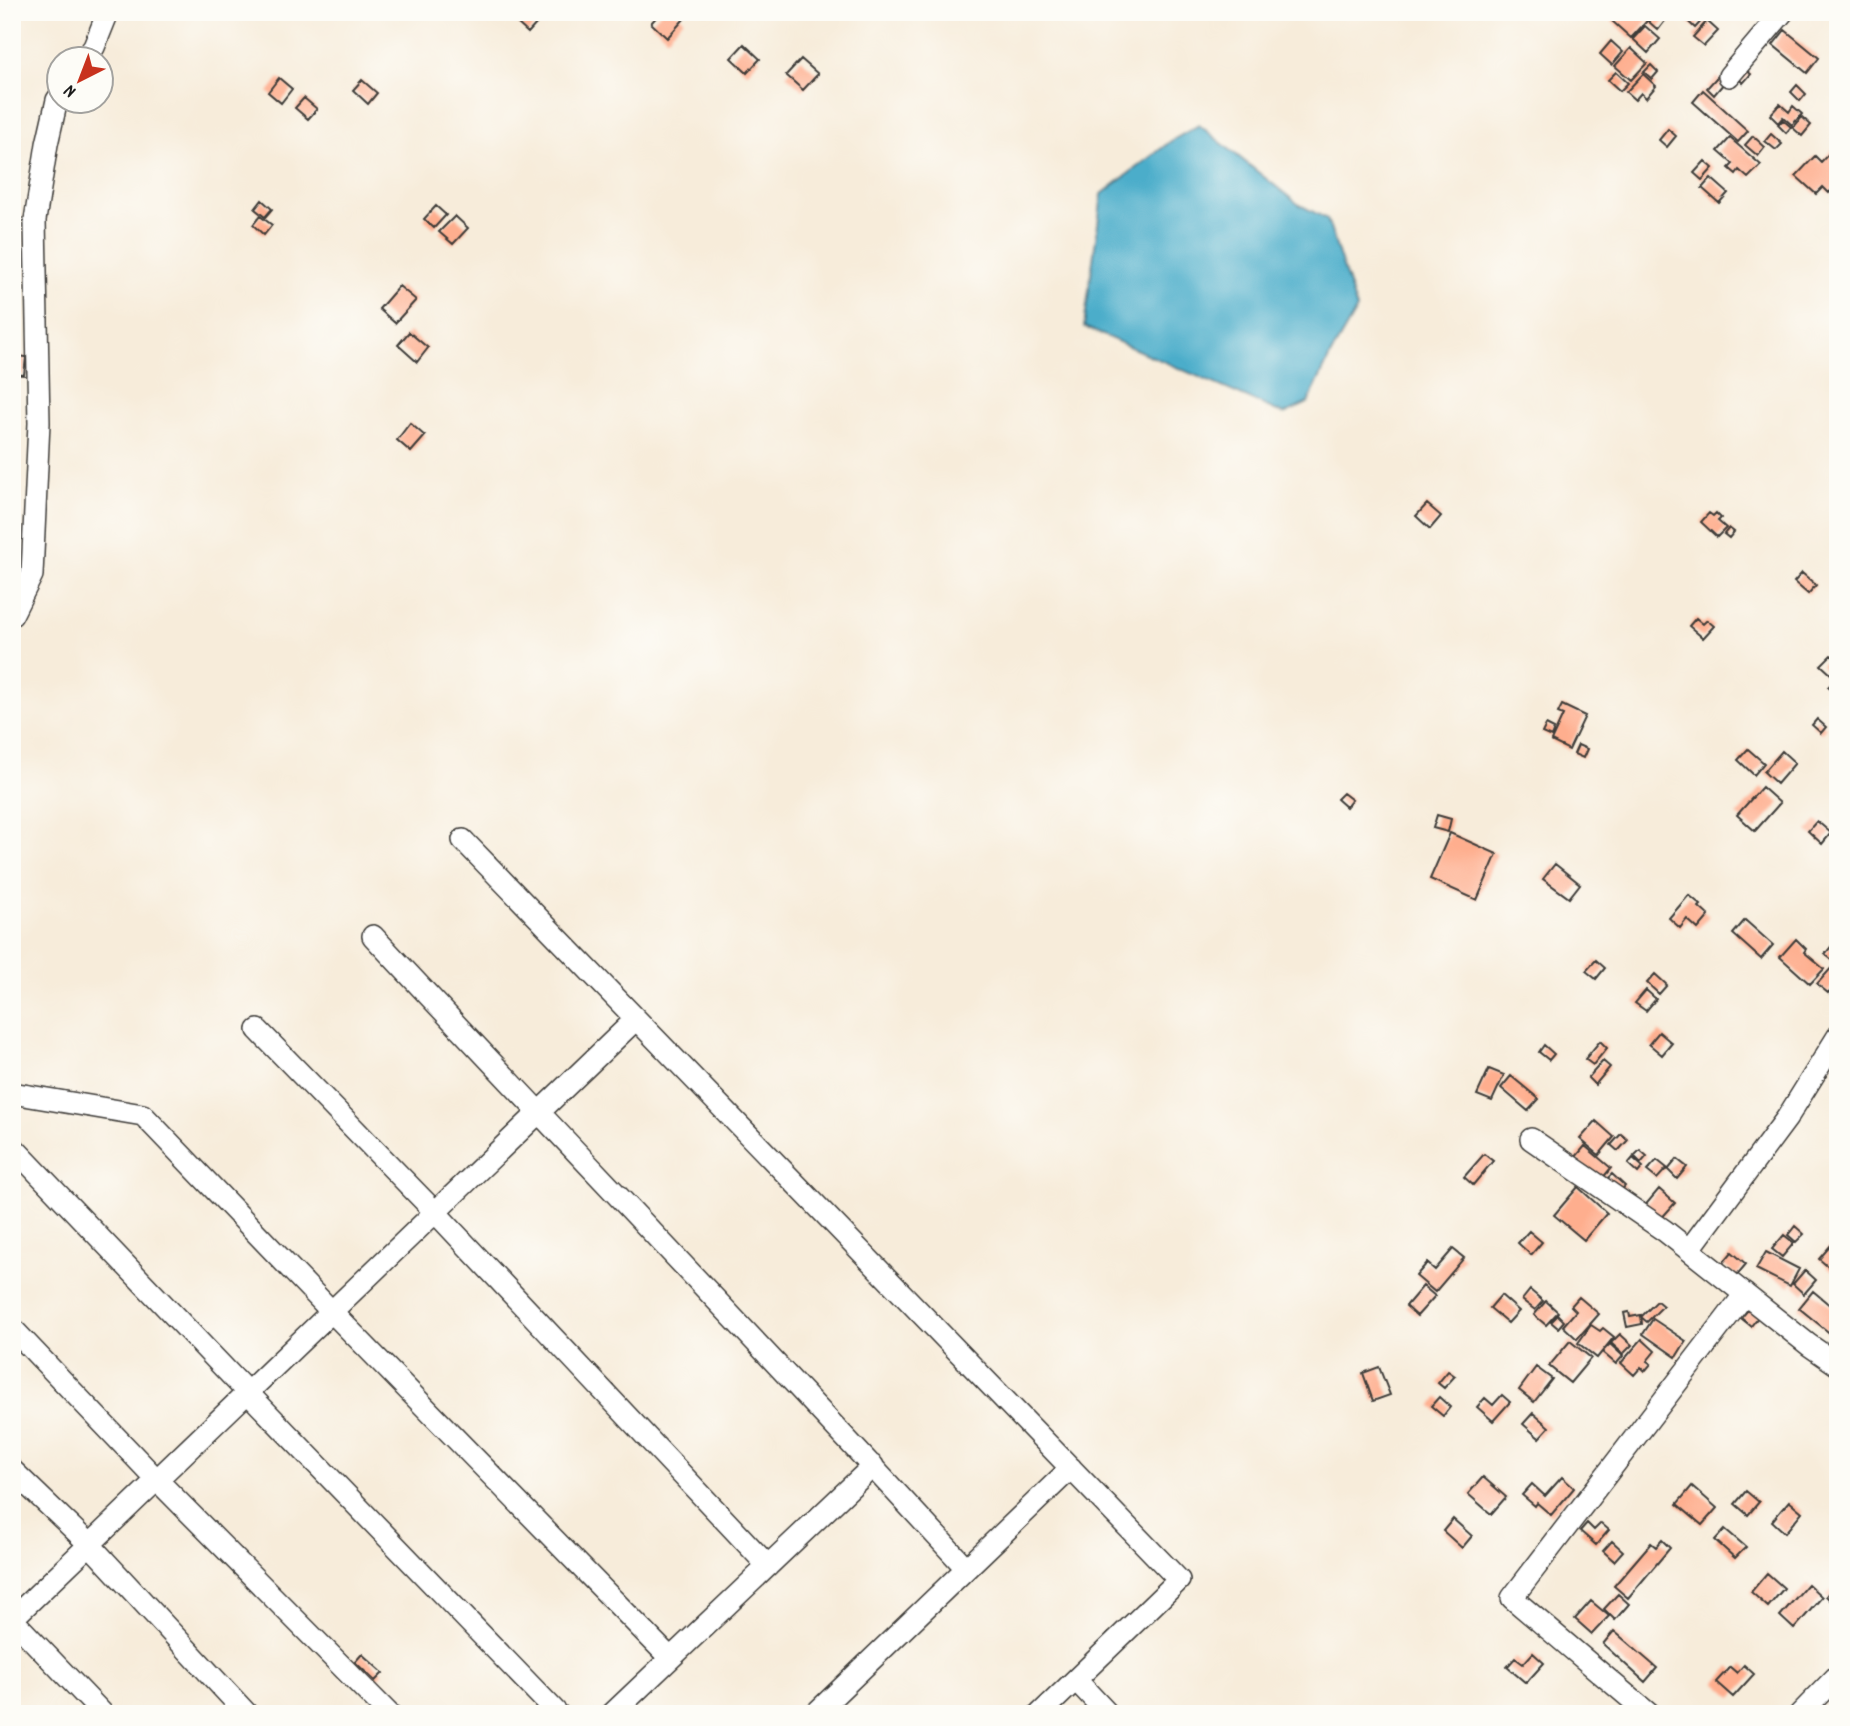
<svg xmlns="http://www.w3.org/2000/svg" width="1850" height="1726" font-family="Dekko,sans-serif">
  <rect width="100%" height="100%" fill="#fdfcf7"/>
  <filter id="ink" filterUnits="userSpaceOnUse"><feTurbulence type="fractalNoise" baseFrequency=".0143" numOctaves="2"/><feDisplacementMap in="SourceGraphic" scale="14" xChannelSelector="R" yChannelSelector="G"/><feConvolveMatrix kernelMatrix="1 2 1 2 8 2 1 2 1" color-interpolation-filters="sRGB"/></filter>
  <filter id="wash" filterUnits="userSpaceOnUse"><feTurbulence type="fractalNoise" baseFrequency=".00686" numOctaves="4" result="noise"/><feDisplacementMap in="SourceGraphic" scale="28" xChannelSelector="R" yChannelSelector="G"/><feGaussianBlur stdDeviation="1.57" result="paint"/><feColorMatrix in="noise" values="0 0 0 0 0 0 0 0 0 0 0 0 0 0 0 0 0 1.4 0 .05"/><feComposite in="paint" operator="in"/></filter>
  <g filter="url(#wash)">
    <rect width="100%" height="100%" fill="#f7ecda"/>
    <path fill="#4badca" stroke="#346473" stroke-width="2" d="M 1199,125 L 1298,204 L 1327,219 L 1357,309 L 1331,354 L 1308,403 L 1284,414 L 1084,327 L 1102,194 L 1171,141 Z"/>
    <g id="blocks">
      <path fill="#feae8e" d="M 505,12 L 547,12 L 528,33 Z
        M 661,12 L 676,12 L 684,19 L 667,38 L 651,23 Z
        M 1619,12 L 1637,12 L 1647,21 L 1631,38 L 1612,21 Z
        M 1678,12 L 1700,12 L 1705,17 L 1695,28 Z
        M 1656,13 L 1665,21 L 1658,30 L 1648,21 Z
        M 1707,21 L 1718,31 L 1704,46 L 1693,37 Z
        M 1645,26 L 1660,39 L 1648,53 L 1633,39 Z
        M 1785,30 L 1819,58 L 1807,73 L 1773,45 Z
        M 1611,41 L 1623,52 L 1612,65 L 1600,54 Z
        M 744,44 L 760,59 L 747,73 L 731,58 Z
        M 1631,48 L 1647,63 L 1631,80 L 1615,66 Z
        M 801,59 L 818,74 L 803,90 L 786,75 Z
        M 1736,62 L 1751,74 L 1743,83 L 1729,70 Z
        M 1651,65 L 1658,72 L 1652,79 L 1644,72 Z
        M 1616,72 L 1628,83 L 1620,91 L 1608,80 Z
        M 1643,74 L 1656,86 L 1646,98 L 1641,93 L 1635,100 L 1626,92 Z
        M 1717,77 L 1724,83 L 1714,95 L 1707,88 Z
        M 279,78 L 292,89 L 281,103 L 268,92 Z
        M 362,80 L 377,93 L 368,104 L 353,90 Z
        M 1797,85 L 1806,94 L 1800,101 L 1791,92 Z
        M 1703,90 L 1748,131 L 1738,142 L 1693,102 Z
        M 304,98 L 317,109 L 308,119 L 295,108 Z
        M 1780,104 L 1789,112 L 1793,106 L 1802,114 L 1792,125 L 1783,117 L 1778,123 L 1770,115 Z
        M 1802,117 L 1811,125 L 1802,136 L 1793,128 Z
        M 1783,120 L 1791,127 L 1786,133 L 1778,125 Z
        M 1668,129 L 1676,136 L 1667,147 L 1659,140 Z
        M 1771,134 L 1782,144 L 1776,150 L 1765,141 Z
        M 1753,136 L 1765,147 L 1758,156 L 1745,145 Z
        M 1730,138 L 1761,165 L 1748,178 L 1739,170 L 1736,174 L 1729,168 L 1733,164 L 1718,151 Z
        M 1834,148 L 1838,151 L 1838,183 L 1829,193 L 1823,187 L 1816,194 L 1796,176 L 1815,156 L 1821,162 Z
        M 1705,161 L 1713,168 L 1702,180 L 1694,173 Z
        M 1711,178 L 1728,193 L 1719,203 L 1702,188 Z
        M 262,200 L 272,209 L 265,217 L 255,209 Z
        M 436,206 L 446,215 L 434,228 L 424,219 Z
        M 260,216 L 272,225 L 264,235 L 253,225 Z
        M 455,216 L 468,228 L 453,244 L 439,232 Z
        M 399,286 L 416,300 L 395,323 L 379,309 Z
        M 409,332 L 428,348 L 417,362 L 398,345 Z
        M 12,355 L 26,357 L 24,375 L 12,374 Z
        M 410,423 L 425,436 L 411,452 L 397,440 Z
        M 1427,504 L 1441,516 L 1430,529 L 1416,516 Z
        M 1709,513 L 1713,516 L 1716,513 L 1721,518 L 1718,521 L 1726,528 L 1717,537 L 1701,522 Z
        M 1729,528 L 1734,532 L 1729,538 L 1724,534 Z
        M 1802,573 L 1816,585 L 1808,594 L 1794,582 Z
        M 1696,618 L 1703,624 L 1707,620 L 1714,626 L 1703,638 L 1689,626 Z
        M 1831,655 L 1838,661 L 1838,670 L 1833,676 L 1821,665 Z
        M 1838,677 L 1838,696 L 1828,687 Z
        M 1562,705 L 1585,716 L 1569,750 L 1551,741 L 1563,715 L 1558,713 Z
        M 1817,719 L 1826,727 L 1821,733 L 1812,725 Z
        M 1546,725 L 1554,729 L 1551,737 L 1542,733 Z
        M 1578,745 L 1587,749 L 1583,758 L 1574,754 Z
        M 1748,749 L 1764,763 L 1754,775 L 1738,760 Z
        M 1782,751 L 1795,763 L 1777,784 L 1764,772 Z
        M 1762,787 L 1780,803 L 1755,831 L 1737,815 Z
        M 1343,793 L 1352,800 L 1346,807 L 1337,799 Z
        M 1437,815 L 1451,819 L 1448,832 L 1433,828 Z
        M 1817,821 L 1831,833 L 1822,844 L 1808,831 Z
        M 1450,833 L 1497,854 L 1477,900 L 1430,879 Z
        M 1555,864 L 1580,884 L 1569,898 L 1543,879 Z
        M 1689,895 L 1701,905 L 1699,907 L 1709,916 L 1698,929 L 1687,919 L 1680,928 L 1669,918 Z
        M 1745,920 L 1773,945 L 1761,959 L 1733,934 Z
        M 1796,939 L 1806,949 L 1804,952 L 1824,969 L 1810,984 L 1780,957 Z
        M 1834,943 L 1838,946 L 1838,965 L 1825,954 Z
        M 1596,960 L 1605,968 L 1596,979 L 1586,971 Z
        M 1833,966 L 1838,970 L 1838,982 L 1828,993 L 1817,984 Z
        M 1655,974 L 1667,985 L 1659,994 L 1647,983 Z
        M 1646,990 L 1656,999 L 1646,1011 L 1635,1003 Z
        M 1659,1032 L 1672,1043 L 1662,1055 L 1649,1044 Z
        M 1600,1041 L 1607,1048 L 1593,1065 L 1585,1059 Z
        M 1544,1045 L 1554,1054 L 1549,1060 L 1539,1052 Z
        M 1603,1061 L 1610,1067 L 1595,1085 L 1588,1078 Z
        M 1489,1069 L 1504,1075 L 1492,1101 L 1477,1095 Z
        M 1511,1076 L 1539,1099 L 1528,1111 L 1501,1088 Z
        M 1596,1121 L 1614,1137 L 1599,1155 L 1580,1139 Z
        M 1621,1134 L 1628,1140 L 1618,1151 L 1611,1145 Z
        M 1585,1146 L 1611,1168 L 1601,1180 L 1575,1158 Z
        M 1640,1150 L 1647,1156 L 1641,1163 L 1634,1156 Z
        M 1484,1154 L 1493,1161 L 1473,1185 L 1464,1177 Z
        M 1633,1158 L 1643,1167 L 1638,1173 L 1628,1164 Z
        M 1677,1159 L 1687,1167 L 1677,1179 L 1668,1170 Z
        M 1657,1160 L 1667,1168 L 1657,1179 L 1647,1171 Z
        M 1612,1174 L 1625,1186 L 1619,1193 L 1605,1181 Z
        M 1578,1187 L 1607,1213 L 1584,1240 L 1554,1215 Z
        M 1659,1189 L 1675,1203 L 1658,1222 L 1642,1209 Z
        M 1795,1226 L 1804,1234 L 1796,1242 L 1788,1235 Z
        M 1529,1231 L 1542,1242 L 1531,1255 L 1518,1243 Z
        M 1784,1235 L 1794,1243 L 1782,1257 L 1772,1249 Z
        M 1838,1237 L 1838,1265 L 1833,1271 L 1819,1259 Z
        M 1453,1249 L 1464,1258 L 1435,1292 L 1416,1276 L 1427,1263 L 1435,1270 Z
        M 1732,1252 L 1746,1264 L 1736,1276 L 1722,1264 Z
        M 1766,1252 L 1799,1269 L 1790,1286 L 1756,1269 Z
        M 1805,1270 L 1816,1280 L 1804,1294 L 1793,1284 Z
        M 1423,1286 L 1435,1296 L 1417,1316 L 1406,1306 Z
        M 1530,1290 L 1543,1301 L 1535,1310 L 1522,1300 Z
        M 1813,1291 L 1838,1312 L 1838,1340 L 1799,1308 Z
        M 1501,1295 L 1519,1311 L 1508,1323 L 1490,1308 Z
        M 1579,1297 L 1599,1314 L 1577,1339 L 1563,1326 L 1576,1311 L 1571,1306 Z
        M 1546,1301 L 1558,1312 L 1546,1325 L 1534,1315 Z
        M 1657,1301 L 1663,1306 L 1647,1322 L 1641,1317 Z
        M 1753,1304 L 1762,1312 L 1751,1326 L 1741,1318 Z
        M 1629,1312 L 1630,1317 L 1641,1315 L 1642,1324 L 1627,1327 L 1624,1313 Z
        M 1558,1315 L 1564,1321 L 1558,1328 L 1551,1322 Z
        M 1653,1319 L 1686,1341 L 1676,1357 L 1643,1334 Z
        M 1591,1325 L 1600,1331 L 1603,1328 L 1614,1337 L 1597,1358 L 1578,1343 Z
        M 1620,1334 L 1632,1345 L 1623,1354 L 1611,1343 Z
        M 1642,1339 L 1655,1351 L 1647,1361 L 1651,1364 L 1645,1371 L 1641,1367 L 1634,1375 L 1621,1363 Z
        M 1570,1341 L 1591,1358 L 1570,1383 L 1549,1366 Z
        M 1610,1344 L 1623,1356 L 1616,1364 L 1602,1352 Z
        M 1379,1367 L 1390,1395 L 1373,1401 L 1363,1373 Z
        M 1536,1367 L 1552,1379 L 1534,1402 L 1519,1390 Z
        M 1448,1371 L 1455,1376 L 1444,1388 L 1438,1383 Z
        M 1502,1395 L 1510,1402 L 1493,1421 L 1477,1407 L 1485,1398 L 1493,1405 Z
        M 1439,1397 L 1450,1407 L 1443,1416 L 1431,1406 Z
        M 1533,1413 L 1549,1427 L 1539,1438 L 1523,1424 Z
        M 1483,1477 L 1506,1497 L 1491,1514 L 1468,1494 Z
        M 1562,1477 L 1574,1488 L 1551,1515 L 1537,1503 L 1535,1506 L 1522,1495 L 1532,1484 L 1545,1496 Z
        M 1692,1486 L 1717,1508 L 1702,1525 L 1677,1504 Z
        M 1746,1491 L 1759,1502 L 1748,1515 L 1735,1504 Z
        M 1789,1501 L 1802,1512 L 1785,1533 L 1772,1521 Z
        M 1453,1519 L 1472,1536 L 1462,1548 L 1443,1531 Z
        M 1587,1523 L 1594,1530 L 1601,1523 L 1609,1530 L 1596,1545 L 1580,1531 Z
        M 1725,1529 L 1746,1547 L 1735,1558 L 1715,1540 Z
        M 1662,1540 L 1670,1548 L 1628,1598 L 1614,1586 L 1651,1543 L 1656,1547 Z
        M 1612,1541 L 1623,1551 L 1614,1561 L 1603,1551 Z
        M 1767,1573 L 1784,1588 L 1768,1607 L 1751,1592 Z
        M 1808,1584 L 1822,1597 L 1794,1629 L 1780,1616 Z
        M 1831,1590 L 1838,1596 L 1838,1602 L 1835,1605 L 1826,1596 Z
        M 1618,1594 L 1629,1604 L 1615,1620 L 1604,1609 Z
        M 1591,1601 L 1609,1616 L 1592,1634 L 1575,1619 Z
        M 1614,1631 L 1657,1668 L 1645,1682 L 1603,1644 Z
        M 1533,1653 L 1544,1663 L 1526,1683 L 1507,1667 L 1515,1658 L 1523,1664 Z
        M 362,1654 L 383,1673 L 375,1681 L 355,1662 Z
        M 1744,1665 L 1754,1674 L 1733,1697 L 1716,1682 L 1730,1667 L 1737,1673 Z"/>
    </g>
  </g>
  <g filter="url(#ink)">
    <use href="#blocks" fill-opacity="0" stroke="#3d3b38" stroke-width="2"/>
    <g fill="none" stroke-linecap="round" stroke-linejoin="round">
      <g stroke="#3d3b38" stroke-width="24">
        <path id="minor" d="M 84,60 L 94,47 L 108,12
          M 1729,76 L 1783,12
          M 12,615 L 32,575 L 39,423 L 35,220 L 47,144 L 57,100 L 60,96
          M 463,840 L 1179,1580 L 1040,1714
          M 373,936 C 570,1147 771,1355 966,1568
          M 258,1030 L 435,1212 L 768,1566
          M 12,1093 L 143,1115 L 332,1312 L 670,1658
          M 1531,1139 L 1665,1231 L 1809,1345 L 1838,1365
          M 12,1146 L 248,1393 L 558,1714
          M 1689,1250 L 1787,1118 L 1838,1036
          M 12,1328 L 157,1480 L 389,1714
          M 12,1470 L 90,1545 L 247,1714
          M 12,1619 L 636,1019
          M 12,1619 L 103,1714
          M 1076,1680 L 1108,1714
          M 612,1714 L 873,1466
          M 815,1714 L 1071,1468
          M 1649,1714 L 1512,1598 L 1745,1294
          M 1800,1714 L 1838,1675"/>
      </g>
      <use href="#minor" stroke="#fff" stroke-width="21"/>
    </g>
  </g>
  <rect width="1850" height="1726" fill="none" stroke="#fdfcf7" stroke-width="42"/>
  <g transform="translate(80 80) rotate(222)"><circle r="33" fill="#fdfcf7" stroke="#a3a29f" stroke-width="2"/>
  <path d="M0-5L12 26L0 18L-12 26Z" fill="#c8321e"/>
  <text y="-10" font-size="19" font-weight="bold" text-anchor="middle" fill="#1c1c1c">N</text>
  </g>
</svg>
